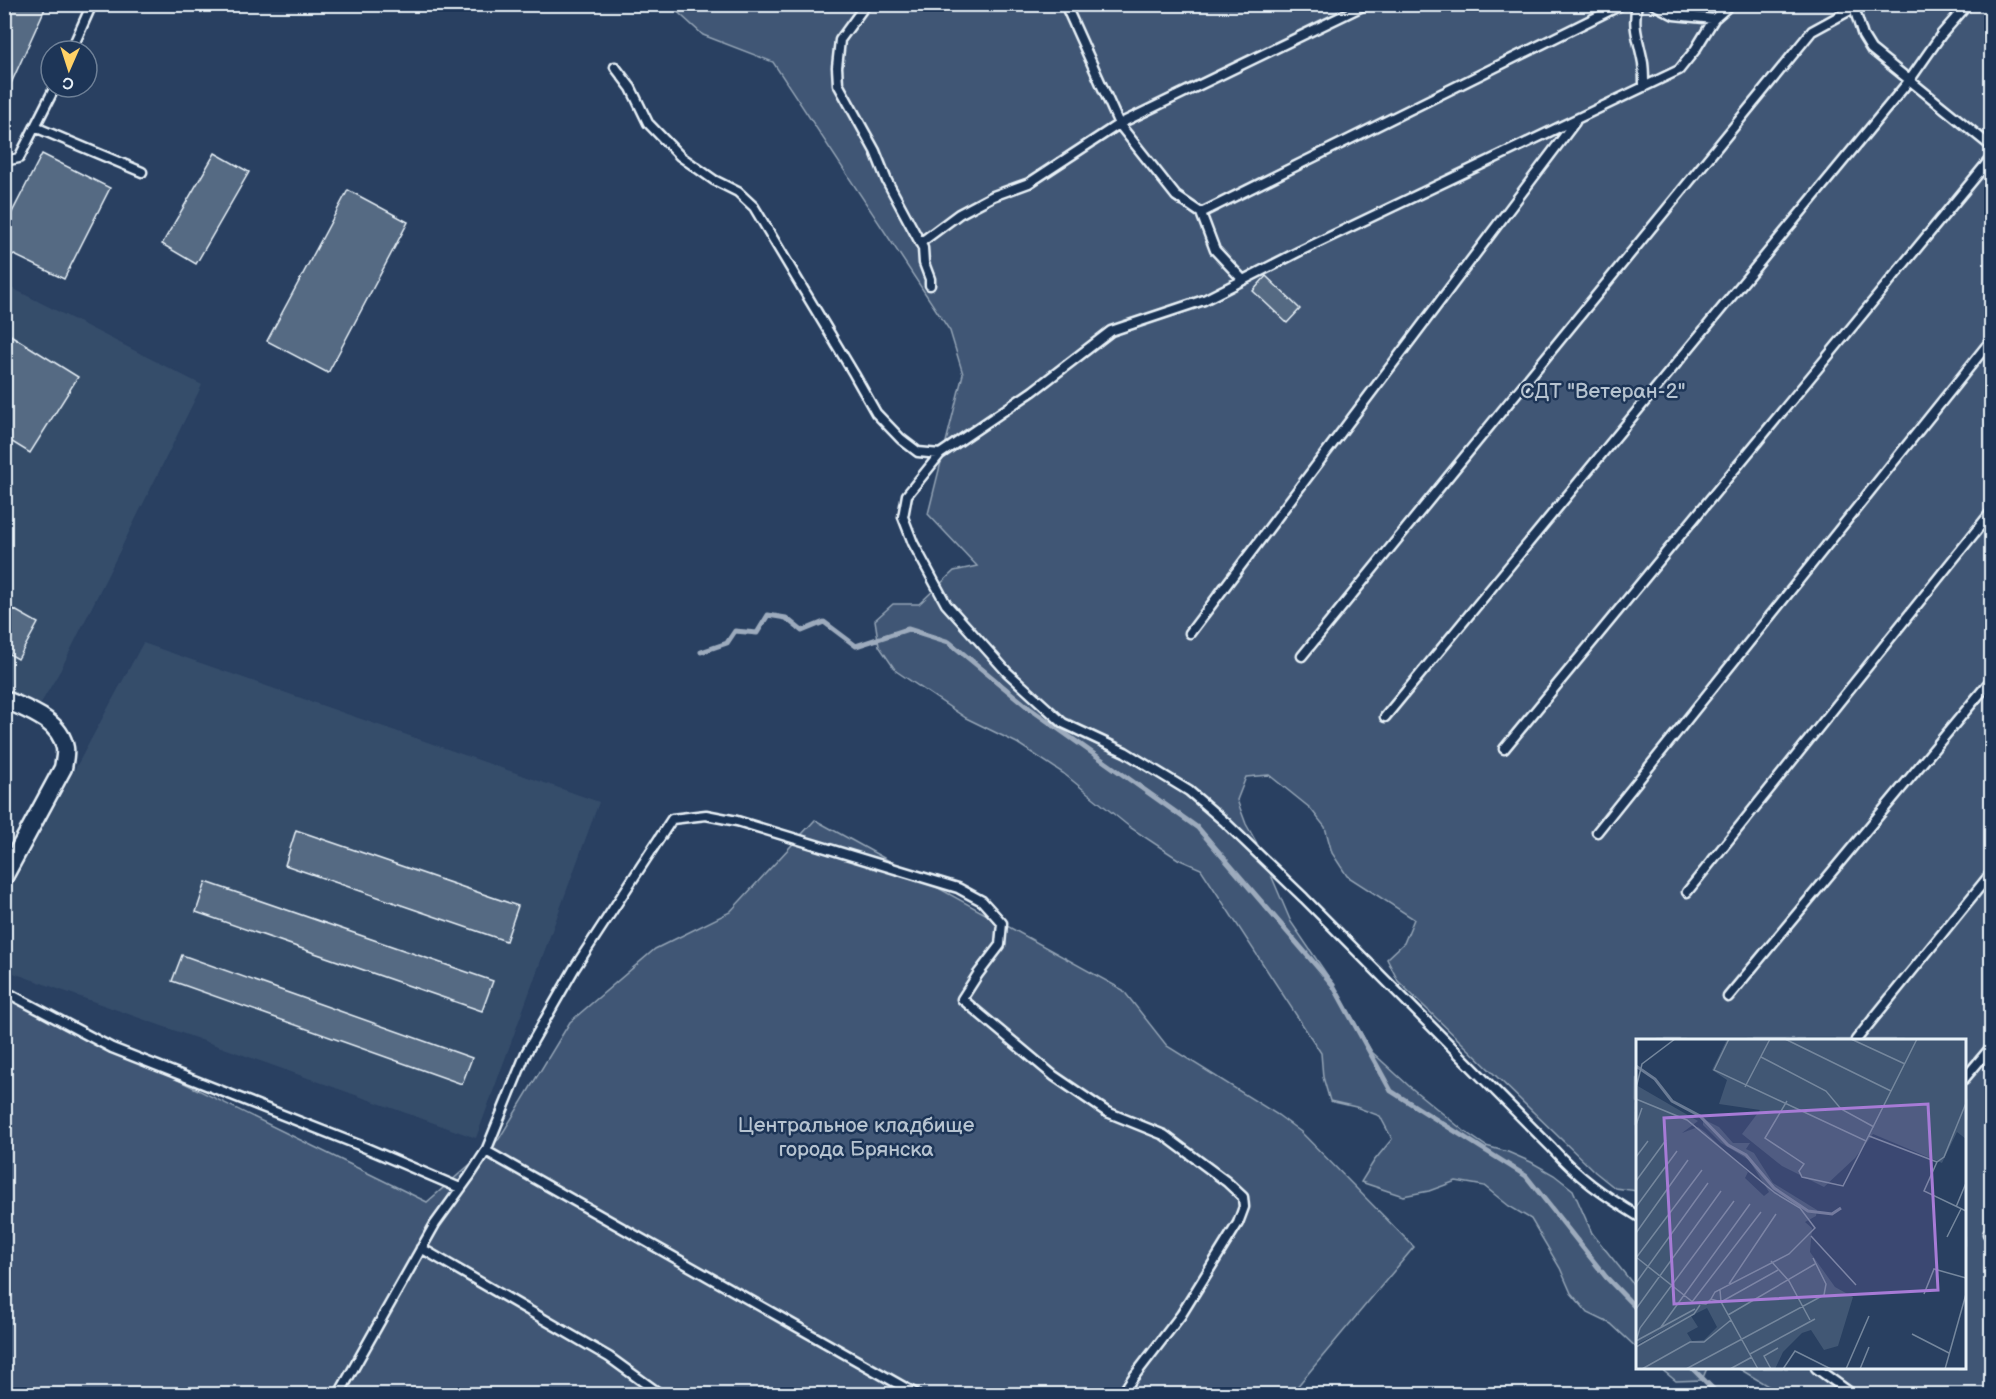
<svg xmlns="http://www.w3.org/2000/svg" width="1996" height="1399" font-family="'Balsamiq Sans',sans-serif">
  <rect width="100%" height="100%" fill="#294061"/>
  <filter id="ink" filterUnits="userSpaceOnUse"><feTurbulence type="fractalNoise" baseFrequency=".0167" numOctaves="2"/><feDisplacementMap in="SourceGraphic" scale="12" xChannelSelector="R" yChannelSelector="G"/><feConvolveMatrix kernelMatrix="1 2 1 2 8 2 1 2 1" color-interpolation-filters="sRGB"/></filter>
  <g filter="url(#ink)">
    <path fill="#364d6b" d="M 4,284 L 202,385 L 60,671 L 35,713 L 5,699 Z
      M 143,643 L 599,802 L 476,1138 L 5,970 L 5,899 Z"/>
    <path fill="#415774" stroke="#94a4b6" stroke-width="1.5" d="M 670,5 L 1991,5 L 1991,1394 L 1781,1394 L 1738,1368 L 1964,1368 L 1964,1040 L 1638,1040 L 1637,1191 L 1615,1188 L 1595,1172 L 1398,981 L 1387,959 L 1404,943 L 1414,919 L 1347,876 L 1332,853 L 1325,827 L 1310,808 L 1269,775 L 1246,777 L 1237,800 L 1246,824 L 1259,847 L 1291,922 L 1334,985 L 1372,1052 L 1409,1086 L 1464,1131 L 1486,1146 L 1508,1152 L 1531,1162 L 1554,1175 L 1573,1190 L 1592,1233 L 1637,1289 L 1637,1348 L 1611,1324 L 1588,1313 L 1571,1293 L 1560,1268 L 1531,1219 L 1509,1206 L 1484,1186 L 1456,1181 L 1429,1191 L 1403,1196 L 1361,1182 L 1374,1161 L 1392,1139 L 1380,1116 L 1356,1107 L 1330,1101 L 1323,1077 L 1321,1053 L 1201,869 L 1178,859 L 1131,828 L 1063,773 L 1017,743 L 966,718 L 896,671 L 879,646 L 875,620 L 893,604 L 919,604 L 954,571 L 977,566 L 928,514 L 963,374 L 950,331 L 773,62 L 703,35 Z
      M 815,820 L 1123,990 L 1167,1046 L 1278,1115 L 1301,1132 L 1414,1247 L 1291,1394 L 5,1394 L 4,995 L 427,1202 L 499,1139 L 570,1022 L 655,949 L 730,912 Z
      M 1660,1368 L 1707,1368 L 1702,1380 L 1676,1381 Z"/>
    <g fill="none" stroke-linecap="round" stroke-linejoin="round">
      <path stroke="#9dabbd" stroke-width="5" d="M 701,652 L 727,643 L 735,631 L 757,633 L 768,615 L 786,618 L 802,631 L 824,622 L 856,646 L 908,629 L 949,642 L 1029,708 L 1198,828 L 1333,985 L 1391,1091 L 1526,1176 L 1606,1277 L 1638,1310
        M 1692,1368 L 1718,1394"/>
    </g>
    <path fill="#556a83" stroke="#e8f1f8" stroke-width="1.5" d="M 4,4 L 47,4 L 4,99 Z
      M 215,153 L 249,172 L 196,264 L 162,244 Z
      M 42,154 L 110,188 L 64,279 L 4,250 L 4,228 Z
      M 348,190 L 408,222 L 328,373 L 267,341 Z
      M 1266,276 L 1300,309 L 1287,323 L 1253,291 Z
      M 4,331 L 78,377 L 30,453 L 4,437 Z
      M 4,604 L 38,623 L 18,659 L 4,651 Z
      M 296,830 L 518,906 L 506,941 L 285,865 Z
      M 206,882 L 493,981 L 482,1011 L 196,912 Z
      M 182,955 L 472,1058 L 462,1084 L 172,981 Z"/>
    <g fill="none" stroke-linecap="round" stroke-linejoin="round">
      <g stroke="#e8f1f8" stroke-width="13">
        <path id="service" d="M 868,4 L 864,7 L 840,40 L 837,67 L 838,84 L 875,151 L 887,181 L 923,248 L 924,263 L 930,279 L 930,285
          M 1065,4 L 1119,124 L 1176,196 L 1201,213 L 1215,250 L 1243,280
          M 1637,4 C 1632,28 1639,40 1643,63 C 1644,70 1644,79 1644,87
          M 1653,4 L 1674,15 L 1714,19 L 1731,4
          M 1850,5 L 1854,8 L 1863,36 L 1871,49 L 1992,147
          M 71,51 L 92,4
          M 615,67 L 631,88 L 648,123 L 680,156 L 714,180 L 738,192 L 754,207 L 854,374 L 876,413 L 901,439 L 918,452 L 940,454
          M 35,127 L 142,172
          M 4,161 L 19,158 L 55,87
          M 1201,213 L 1623,4
          M 920,243 L 959,214 L 993,196 L 1029,183 L 1119,124 L 1367,4
          M 1190,633 L 1575,122
          M 1302,656 L 1812,31 L 1854,8
          M 1385,717 L 1909,81 L 1941,35 L 1968,4
          M 1504,749 L 1992,157
          M 1597,832 L 1992,339
          M 1687,892 L 1992,511
          M 4,991 L 112,1048 L 359,1145 L 460,1188
          M 1728,997 L 1992,679
          M 1856,1040 L 1992,872
          M 1964,1079 L 1992,1046
          M 486,1151 L 526,1053 L 574,969 L 672,819 L 706,815 L 737,821 L 958,888 L 982,901 L 1002,923 L 1000,945 L 978,974 L 962,999 L 1054,1076 L 1107,1112 L 1164,1135 L 1227,1182 L 1243,1197 L 1244,1207 L 1238,1223 L 1181,1315 L 1132,1379 L 1122,1394
          M 1638,1216 C 1602,1194 1579,1178 1551,1147 L 1304,898 L 1225,822 L 1189,791 L 1125,752 L 1063,723 L 1007,672 L 946,604 L 913,543 L 903,517 L 907,495 L 940,454 L 1033,391 L 1111,331 L 1204,300 L 1300,251 L 1679,70 L 1695,50 L 1714,19
          M 1988,1234 L 1992,1229
          M 421,1248 L 609,1357 L 660,1394
          M 1816,1368 L 1852,1394
          M 339,1394 L 435,1224 L 469,1177 L 486,1151 L 916,1394"/>
      </g>
      <g stroke="#e8f1f8" stroke-width="21">
        <path id="minor" d="M 4,699 C 28,710 60,720 65,748 C 66,754 64,762 63,768 L 4,877"/>
      </g>
      <use href="#service" stroke="#1d3557" stroke-width="8"/>
      <use href="#minor" stroke="#1d3557" stroke-width="16"/>
    </g>
  </g>
  <g text-anchor="middle" dominant-baseline="central" stroke-width="5" stroke-linejoin="round" paint-order="stroke">
    <g font-size="21" fill="#b6c3d0" stroke="#1d3557">
      <text x="1603" y="391">СДТ "Ветеран-2"</text>
      <text x="856" y="1125">Центральное кладбище<tspan x="856" dy="24">города Брянска</tspan></text>
    </g>
  </g>
  <g transform="translate(1636 1039)">
    <rect width="330" height="330" fill="#294061"/>
    <path d="M 91,0 L 330,0 L 330,100 L 321,93 L 306,124 L 237,95 L 219,119 L 188,148 L 146,127 L 106,95 L 124,71 L 83,65 L 91,41 L 76,31 ZM 0,46 L 62,82 L 46,94 L 62,88 L 69,93 L 112,133 L 109,139 L 128,157 L 133,153 L 113,121 L 85,104 L 67,86 L 67,80 L 83,88 L 97,104 L 114,104 L 110,110 L 118,114 L 137,144 L 181,171 L 180,177 L 169,183 L 176,189 L 174,213 L 199,248 L 217,258 L 202,307 L 188,311 L 175,291 L 166,294 L 147,313 L 139,330 L 0,330 L 0,308 L 37,286 L 0,306 ZM 71,269 L 81,288 L 68,301 L 56,302 L 51,294 L 62,288 L 55,277 Z" fill="#415774" fill-rule="evenodd"/>
    <path fill="none" stroke="#6b7c95" stroke-width="3" d="M 0,27 L 19,40 L 36,62 L 64,77 L 92,106 L 110,116 L 138,149 L 172,172 L 196,175 L 205,169"/>
    <path fill="none" stroke="#75879d" stroke-width="1.5" d="M 93,0 L 78,31 L 230,102 L 281,0M 149,0 L 255,52M 215,0 L 269,25M 125,18 L 190,52 L 205,70 L 238,88M 109,48 L 134,0M 0,49 L 6,25 L 39,0M 0,60 L 51,81 L 139,154 L 164,169 L 179,189 L 153,215 L 79,253 L 75,260M 151,62 L 129,99 L 168,125 L 163,132 L 166,138 L 207,147 L 230,102M 330,64 L 308,118 L 301,123 L 288,152 L 330,172M 0,86 L 6,69M 233,97 L 301,123M 0,118 L 12,102M 0,142 L 30,101M 0,168 L 41,112M 320,168 L 330,144M 0,194 L 52,121M 175,197 L 220,246M 311,198 L 325,170M 0,218 L 58,264 L 70,265 L 75,260 L 85,263 L 122,330M 0,219 L 66,131M 135,222 L 153,242 L 174,281M 0,244 L 72,144M 93,245 L 140,175M 84,251 L 85,263 L 142,231M 288,255 L 298,230 L 330,239M 56,263 L 125,173M 0,270 L 85,152M 92,276 L 179,225M 25,288 L 114,165M 276,295 L 313,314M 0,302 L 4,289 L 98,162M 0,302 L 59,270M 0,308 L 58,275 L 64,266M 114,315 L 179,280M 6,330 L 54,303 L 68,303 L 95,281M 50,330 L 188,256 L 190,245 L 177,219M 94,330 L 116,318M 135,330 L 128,317 L 142,309M 147,330 L 159,312 L 195,330M 210,330 L 233,277M 224,330 L 233,308M 309,330 L 330,255"/>
    <path fill="#a77bd6" fill-opacity="0.15" stroke="#a77bd6" stroke-width="3" d="M 292,65 L 302,251 L 38,265 L 28,79 Z"/>
    <rect width="330" height="330" fill="none" stroke="#e8f1f8" stroke-width="3"/>
  </g>
  <rect width="1996" height="1399" fill="none" stroke="#1d3557" stroke-width="24"/>
  <rect x="12" y="12" width="1972" height="1375" fill="none" stroke="#e8f1f8" stroke-width="2" filter="url(#ink)"/>
  <g transform="translate(69 69) rotate(183)"><circle r="28" fill="#1d3557" stroke="#6e8097" stroke-width="1.5"/>
  <path d="M0-4.5L10 22L0 15L-10 22Z" fill="#ffd166"/>
  <text y="-9" font-size="16" font-weight="bold" text-anchor="middle" fill="#e8f1f8">С</text>
  </g>
</svg>
